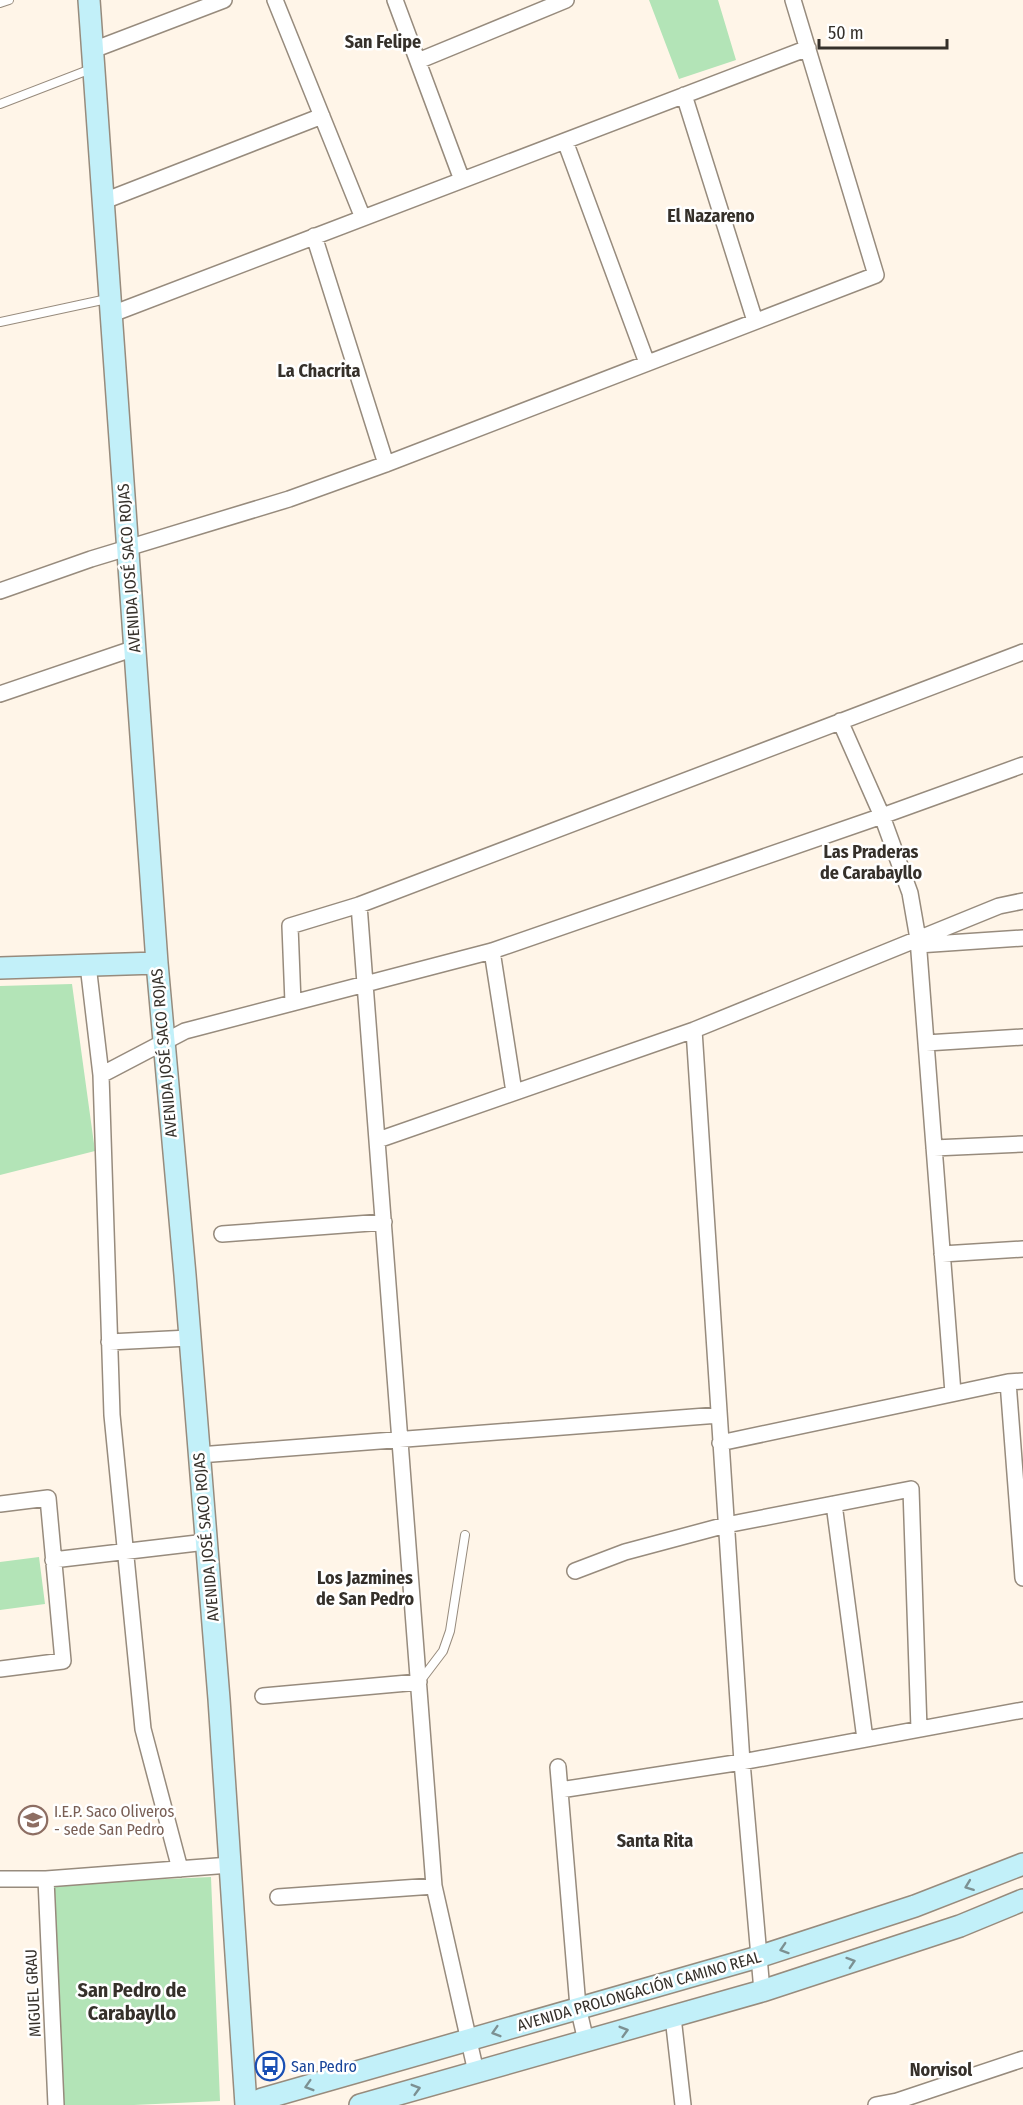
<svg xmlns="http://www.w3.org/2000/svg" width="1023" height="2105" font-family="'Fira Sans Condensed',sans-serif">
  <rect width="100%" height="100%" fill="#fff5e8"/>
  <path fill="#b3e4b7" d="M 649,0 L 718,0 L 736,60 L 679,79 Z
    M 72,984 L 95,1151 L 0,1175 L 0,986 Z
    M 39,1557 L 45,1604 L 0,1610 L 0,1562 Z
    M 211,1877 L 220,2101 L 134,2105 L 62,2105 L 53,1884 Z"/>
  <g fill="none" stroke-linecap="round" stroke-linejoin="round">
    <g stroke="#978b7d" stroke-width="10">
      <path id="lane" d="M 0,3 L 9,0
        M 0,104 L 91,69
        M 0,322 L 107,299
        M 421,1680 L 443,1651 L 450,1631 L 465,1535"/>
    </g>
    <g stroke="#978b7d" stroke-width="18">
      <path id="street" d="M 275,0 L 363,218
        M 395,0 L 462,180
        M 93,50 L 224,0
        M 418,61 L 566,0
        M 684,95 L 755,321
        M 565,141 L 647,363
        M 104,201 L 322,116
        M 314,236 L 386,464
        M 112,314 L 808,48
        M 0,591 L 91,559 L 289,499 L 386,464 L 876,275 L 793,0
        M 0,694 L 135,648
        M 840,721 L 882,816 L 910,893 L 918,939 L 953,1393
        M 359,905 L 434,1886 L 476,2072
        M 918,945 L 1023,938
        M 492,951 L 514,1092
        M 88,965 L 101,1075 L 112,1415 L 143,1729 L 180,1869
        M 293,1003 L 290,926 L 359,905 L 1023,652
        M 694,1030 L 742,1762 L 762,1991
        M 926,1043 L 1023,1037
        M 101,1075 L 185,1031 L 492,951 L 882,816 L 1023,765
        M 378,1140 L 694,1030 L 999,906 L 1023,901
        M 934,1148 L 1023,1144
        M 222,1234 L 384,1222
        M 942,1254 L 1023,1249
        M 109,1342 L 189,1338
        M 1008,1382 L 1023,1578
        M 720,1443 L 1008,1382 L 1023,1381
        M 199,1455 L 719,1415
        M 0,1504 L 48,1498 L 63,1661 L 0,1669
        M 834,1504 L 865,1739
        M 53,1560 L 206,1542
        M 575,1571 L 625,1552 L 726,1525 L 911,1489 L 919,1729
        M 263,1696 L 419,1682
        M 558,1767 L 578,2007 L 586,2041
        M 560,1790 L 742,1762 L 1023,1710
        M 0,1879 L 46,1879 L 230,1865
        M 46,1879 L 56,2105
        M 278,1897 L 434,1886
        M 673,2017 L 683,2105
        M 876,2105 L 897,2101 L 1023,2059"/>
    </g>
    <g stroke="#978b7d" stroke-width="24">
      <path id="secondary" d="M 89,0 L 157,963 L 185,1275 L 219,1699 L 246,2105
        M 0,968 L 157,963
        M 252,2105 L 262,2099 L 311,2085 L 758,1957 L 915,1906 L 1023,1864
        M 360,2105 L 762,1991 L 960,1926 L 1023,1900"/>
    </g>
    <use href="#lane" stroke="#fff" stroke-width="8"/>
    <use href="#street" stroke="#fff" stroke-width="15"/>
    <use href="#secondary" stroke="#c2f0f9" stroke-width="21"/>
  </g>
  <defs><path id="oneway-chevron" d="M-2-3.5L2.5 0L-2 3.5" fill="none" stroke-width="1.6" stroke-linecap="round" stroke-linejoin="round" transform="scale(1.5)"/></defs>
  <g stroke="#7c9092">
    <use href="#oneway-chevron" transform="translate(969 1886) rotate(159)"/>
    <use href="#oneway-chevron" transform="translate(784 1949) rotate(162)"/>
    <use href="#oneway-chevron" transform="translate(851 1962) rotate(-18)"/>
    <use href="#oneway-chevron" transform="translate(624 2031) rotate(-16)"/>
    <use href="#oneway-chevron" transform="translate(496 2032) rotate(163)"/>
    <use href="#oneway-chevron" transform="translate(309 2086) rotate(163)"/>
    <use href="#oneway-chevron" transform="translate(416 2089) rotate(-16)"/>
  </g>
  <defs>
    <g id="school-ring" transform="scale(1.5)"><circle r="9.5" fill="#fff" stroke="#8d6e63" stroke-width="1.5"/><path d="M0-5L7-2L0 1L-7-2ZM-4 1L0 2.5L4 1V4Q0 6-4 4Z" fill="#8d6e63"/></g>
    <g id="bus-ring" transform="scale(1.5)"><circle r="9.5" fill="#fff" stroke="#1a4fb4" stroke-width="1.5"/><path d="M-5-6H5V4H4V6H2V4H-2V6H-4V4H-5ZM-3.5-4V0h7V-4ZM-3.5 1.2v1.5H-2V1.2ZM2 1.2v1.5H3.5V1.2Z" fill="#1a4fb4"/></g>
  </defs>
  <g fill-rule="evenodd">
    <use href="#school-ring" x="33" y="1820"/>
    <use href="#bus-ring" x="270" y="2066"/>
  </g>
  <g text-anchor="middle" dominant-baseline="central" stroke-width="5" stroke-linejoin="round" paint-order="stroke">
    <g font-size="16" fill="#35302a" stroke="#fff">
      <text transform="translate(129 568) rotate(-94)">AVENIDA JOSÉ SACO ROJAS</text>
      <text transform="translate(164 1053) rotate(-95)">AVENIDA JOSÉ SACO ROJAS</text>
      <text transform="translate(206 1537) rotate(-95)">AVENIDA JOSÉ SACO ROJAS</text>
      <text transform="translate(639 1991) rotate(-16)">AVENIDA PROLONGACIÓN CAMINO REAL</text>
      <text transform="translate(33 1993) rotate(-93)">MIGUEL GRAU</text>
    </g>
    <g font-size="16" fill="#785e54" stroke="#fff" text-anchor="start">
      <text x="54" y="1811">I.E.P. Saco Oliveros<tspan x="54" dy="18">- sede San Pedro</tspan></text>
    </g>
    <g font-size="16" fill="#164399" stroke="#fff" text-anchor="start">
      <text x="291" y="2066">San Pedro</text>
    </g>
    <g font-size="18" font-weight="bold" fill="#35302a" stroke="#fff">
      <text x="383" y="42">San Felipe</text>
      <text x="711" y="216">El Nazareno</text>
      <text x="319" y="371">La Chacrita</text>
      <text x="871" y="852">Las Praderas<tspan x="871" dy="21">de Carabayllo</tspan></text>
      <text x="365" y="1578">Los Jazmines<tspan x="365" dy="21">de San Pedro</tspan></text>
      <text x="655" y="1841">Santa Rita</text>
      <text x="941" y="2070">Norvisol</text>
    </g>
    <g font-size="20" font-weight="bold" fill="#35302a" stroke="#fff">
      <text x="132" y="1990">San Pedro de<tspan x="132" dy="23">Carabayllo</tspan></text>
    </g>
  </g>
  <path d="M819 39v9h128v-9" fill="none" stroke="#35302a" stroke-width="3"/>
  <text x="828" y="39" font-size="18" fill="#35302a" stroke="#ffffff" stroke-width="4.5" paint-order="stroke">50 m</text>
</svg>
